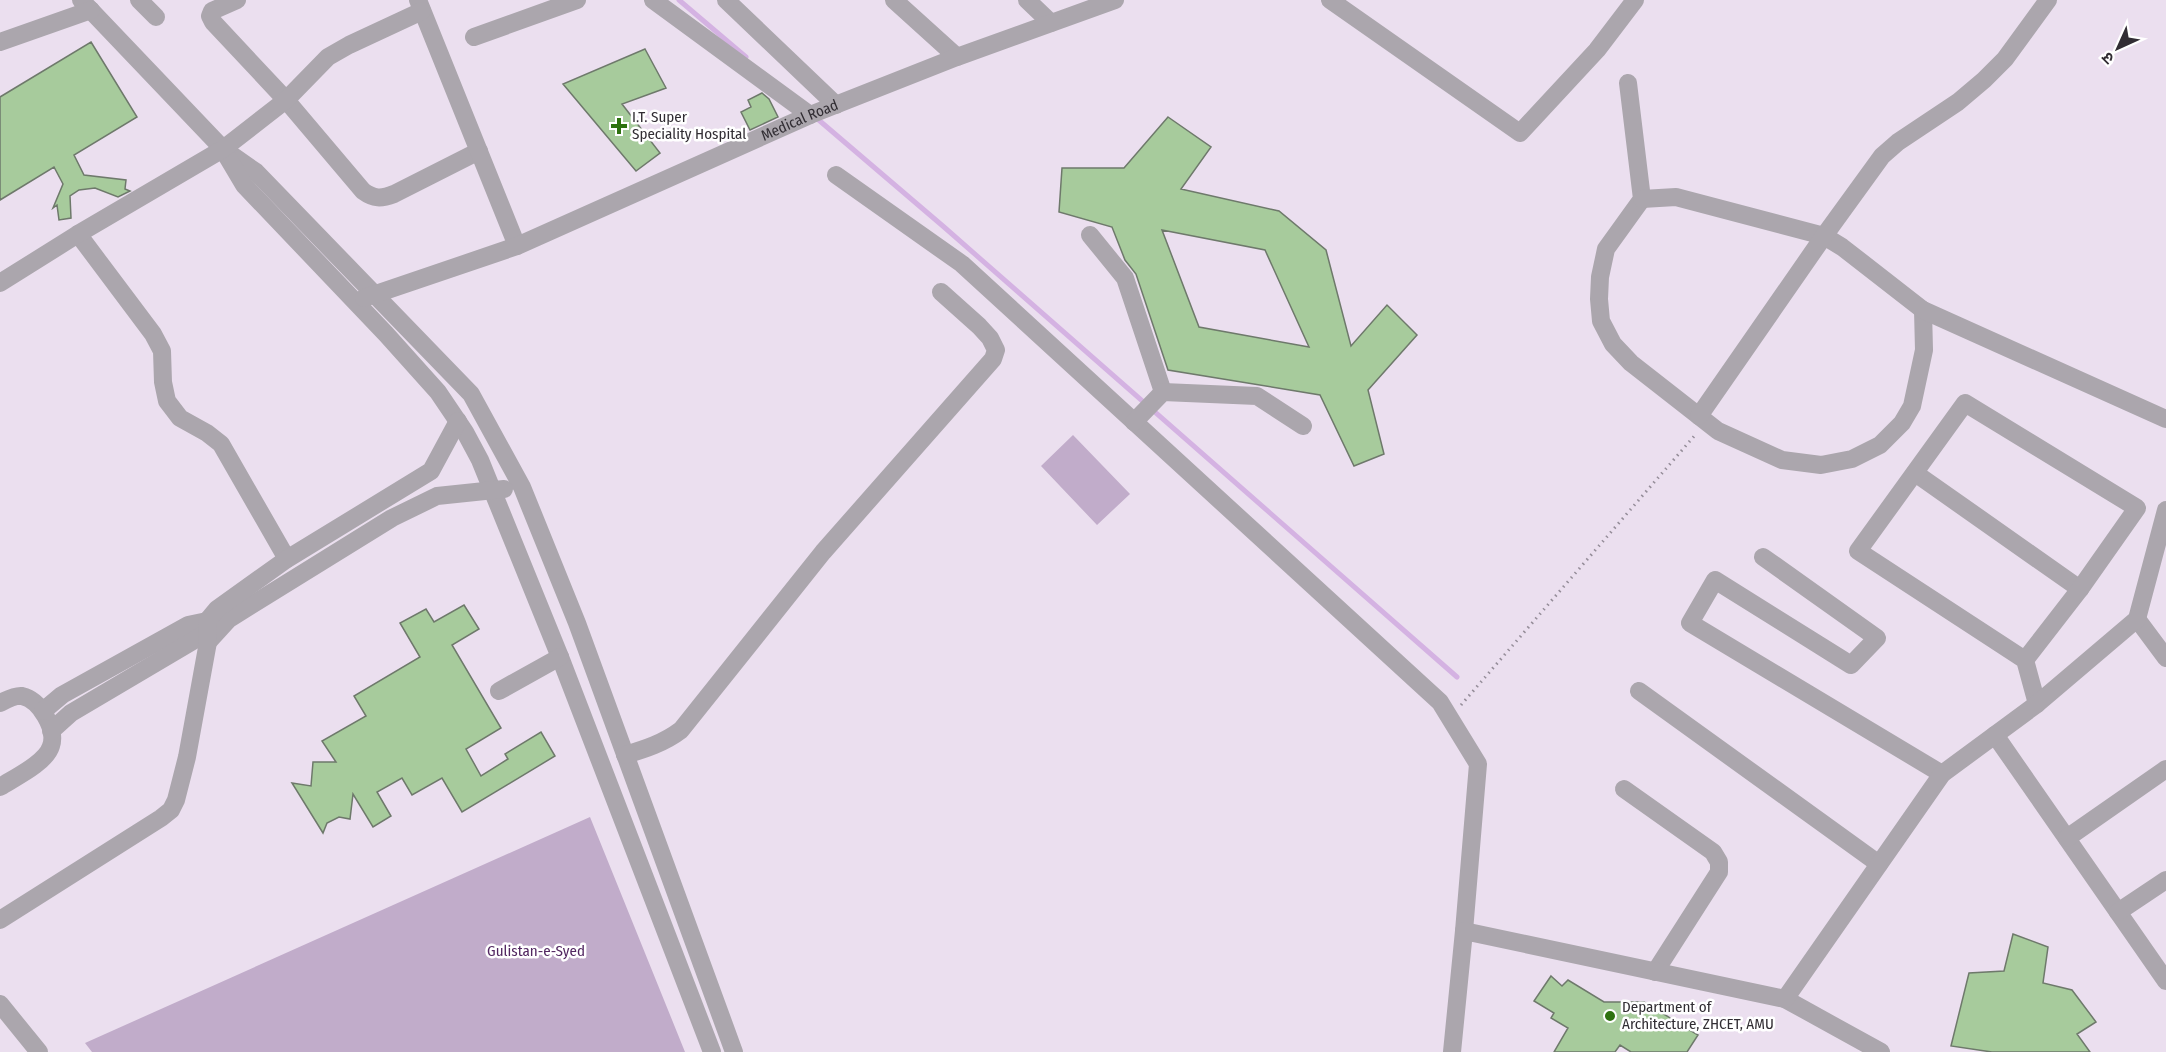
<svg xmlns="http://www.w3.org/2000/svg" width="2166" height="1052" font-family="'Fira Sans Condensed','Noto Sans Devanagari',sans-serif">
  <rect width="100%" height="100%" fill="#ebdfef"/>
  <path fill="#c1acca" d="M 1073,435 L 1130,494 L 1097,525 L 1041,466 Z
    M 590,817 L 685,1052 L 92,1052 L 85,1043 Z"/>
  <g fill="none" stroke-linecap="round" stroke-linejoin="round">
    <path stroke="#d4b2e2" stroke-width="5" d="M 679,0 L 746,57
      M 814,116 L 944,227 L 1457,677"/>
  </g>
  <path fill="#a7cb9c" stroke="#6e796b" stroke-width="1.5" fill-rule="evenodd" d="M 91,42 L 137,117 L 74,155 L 84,175 L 126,180 L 125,189 L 130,191 L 118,197 L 95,188 L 79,190 L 70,196 L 71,218 L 59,220 L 57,205 L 53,208 L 63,184 L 54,167 L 0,200 L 0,97 Z
    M 645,49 L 666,88 L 622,104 L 660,153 L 636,171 L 563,84 Z
    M 762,93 L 769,99 L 778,117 L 750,130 L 741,112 L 751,107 L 748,100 Z
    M 1168,117 L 1211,147 L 1181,189 L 1279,211 L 1326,250 L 1351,346 L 1387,305 L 1417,335 L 1368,390 L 1384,454 L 1354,466 L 1320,395 L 1168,370 L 1136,274 L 1125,260 L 1112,227 L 1059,212 L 1062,168 L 1124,168 ZM 1162,230 L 1265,250 L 1309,347 L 1199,327 Z
    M 464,605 L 479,629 L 452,645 L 501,728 L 466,749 L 481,776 L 508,759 L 505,754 L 541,732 L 555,756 L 462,812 L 442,778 L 412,795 L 402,778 L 377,792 L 391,816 L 373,827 L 353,794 L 350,819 L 339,817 L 327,823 L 323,833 L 292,783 L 311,786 L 313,762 L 336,762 L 322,741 L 366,716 L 354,696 L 420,657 L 400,623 L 426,609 L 434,622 Z
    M 2013,934 L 2048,947 L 2043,983 L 2072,990 L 2096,1022 L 2077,1034 L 2090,1052 L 1992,1052 L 1951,1046 L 1969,973 L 2004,971 Z
    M 1551,976 L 1562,986 L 1568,980 L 1604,1002 L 1644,1002 L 1698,1035 L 1687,1052 L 1631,1052 L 1620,1045 L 1615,1052 L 1554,1052 L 1568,1028 L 1551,1018 L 1554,1013 L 1534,1001 Z"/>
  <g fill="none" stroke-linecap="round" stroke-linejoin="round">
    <path stroke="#958d99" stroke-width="3" stroke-dasharray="1.5 4.5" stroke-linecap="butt" d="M 1461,705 L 1696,434"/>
    <g stroke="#aba6ad" stroke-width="18">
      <path d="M 81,0 L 223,149 L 256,172 L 471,394 L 522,487 L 577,623 L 734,1052"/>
      <path d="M 139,0 L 156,17"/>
      <path d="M 237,0 L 212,11 L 210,16 L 213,22 L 286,100 L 363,191 C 374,199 381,199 394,194 L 479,151"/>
      <path d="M 418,0 L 517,246"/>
      <path d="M 653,0 L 810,115"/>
      <path d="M 726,0 L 836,105"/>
      <path d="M 894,0 L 957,57"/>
      <path d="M 1027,0 L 1051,23"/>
      <path d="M 1330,0 L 1520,133 L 1597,50 L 1635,0"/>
      <path d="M 474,37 L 577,0"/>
      <path d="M 0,42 L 91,10"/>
      <path d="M 1628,83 L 1642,199 L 1606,249 L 1600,277 L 1599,299 L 1601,321 L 1613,344 L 1631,363 L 1718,431 L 1782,460 L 1821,465 L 1852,459 L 1880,445 L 1902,423 L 1912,406 L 1924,350 L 1923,310"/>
      <path d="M 225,153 L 244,185 L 386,334 L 438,392 L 465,432 L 480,460 L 560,657 L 712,1052"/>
      <path d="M 836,175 L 962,264 L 1440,702 L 1478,764 L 1464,931"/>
      <path d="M 1642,199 L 1676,197 L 1824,236 L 1842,247 L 1923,310 L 2166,419"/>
      <path d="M 78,234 L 153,334 L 162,351 L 163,382 L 167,401 L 180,418 L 207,433 L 221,444 L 287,559"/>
      <path d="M 1090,235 L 1125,278 L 1163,392"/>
      <path d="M 0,283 L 78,234 L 223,149 L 286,100 L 328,57 L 349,45 L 422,11"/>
      <path id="s1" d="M 364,298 L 517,246 L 810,115 L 957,57 L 1115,0"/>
      <path d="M 1699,416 L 1824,236 L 1882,156 L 1898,142 L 1958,102 L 1984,80 L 2005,59 L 2048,0"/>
      <path d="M 1134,422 L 1163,392 L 1257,396 L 1303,426"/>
      <path d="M 1915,473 L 2080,589"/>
      <path d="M 1763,557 L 1877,638 L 1851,665 L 1715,580 L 1690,623 L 1942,774"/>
      <path d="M 2137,619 L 2166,658"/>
      <path d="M 208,642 L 229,619 L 392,518 L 437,496 L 504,489"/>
      <path d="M 2025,660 L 2080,589 L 2137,508 L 1965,403 L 1858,551 L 2025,660 L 2037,704"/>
      <path d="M 499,691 L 560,657"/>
      <path d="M 1639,691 L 1879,864"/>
      <path d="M 0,703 C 6,700 15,695 22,696 C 40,700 57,729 51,746 C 46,763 14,778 0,787"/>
      <path d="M 43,711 L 62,695 L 188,625 L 207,621"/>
      <path d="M 51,731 L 71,713 L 208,632"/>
      <path d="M 1995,735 L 2166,981"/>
      <path d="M 625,755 C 645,749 664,743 681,730 L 823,552 L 993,359 L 996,350 L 990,338 L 979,326 L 941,292"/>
      <path d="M 1624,789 L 1713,852 L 1719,862 L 1719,872 L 1655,972"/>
      <path d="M 2067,838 L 2166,769"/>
      <path d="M 2118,912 L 2166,880"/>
      <path d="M 0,920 L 161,818 L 171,810 L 176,800 L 187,757 L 208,642 L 207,621 L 217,609 L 287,559 L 431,471 L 458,421"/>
      <path d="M 1785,999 L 1881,1052"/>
      <path d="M 0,1004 L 39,1052"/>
      <path d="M 1452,1052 L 1464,931 L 1785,999 L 1942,774 L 2037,704 L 2137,619 L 2166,510"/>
    </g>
  </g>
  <g fill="#2e7210" stroke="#fff" stroke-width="2">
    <path d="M616 117h6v6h6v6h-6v6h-6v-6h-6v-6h6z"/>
    <circle cx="1610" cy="1016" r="6"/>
  </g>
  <g text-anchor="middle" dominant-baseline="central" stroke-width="5" stroke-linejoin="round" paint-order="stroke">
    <g font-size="15" fill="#312d33" stroke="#fff" text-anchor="start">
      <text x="632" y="117">I.T. Super<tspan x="632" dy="17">Speciality Hospital</tspan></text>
      <text x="1622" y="1007">Department of<tspan x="1622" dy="17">Architecture, ZHCET, AMU</tspan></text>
    </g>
    <g font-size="15" fill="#312d33" stroke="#fff">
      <text stroke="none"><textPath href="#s1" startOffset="471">Medical Road</textPath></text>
    </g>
    <g font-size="15" fill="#522761" stroke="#fff">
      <text x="536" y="951">Gulistan-e-Syed</text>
    </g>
  </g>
  <g transform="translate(2118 48) rotate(225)" stroke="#ffffff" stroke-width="4.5" paint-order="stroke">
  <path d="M0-4.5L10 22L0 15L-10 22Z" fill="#312d33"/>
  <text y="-9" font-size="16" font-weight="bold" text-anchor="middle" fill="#312d33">उ</text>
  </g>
</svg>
